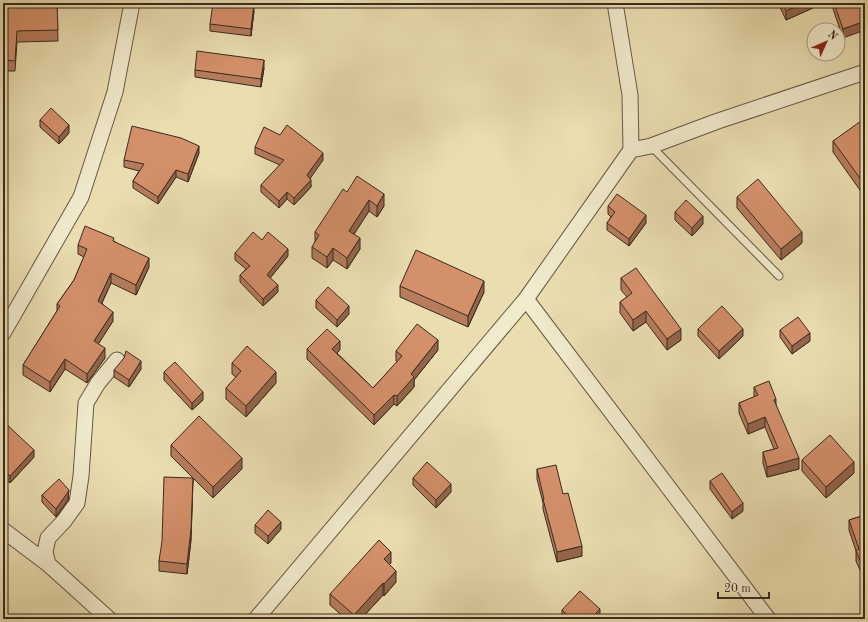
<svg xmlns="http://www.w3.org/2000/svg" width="868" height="622" font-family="'Old Standard TT',serif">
  <rect width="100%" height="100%" fill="#eadeb1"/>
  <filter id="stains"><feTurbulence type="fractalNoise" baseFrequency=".005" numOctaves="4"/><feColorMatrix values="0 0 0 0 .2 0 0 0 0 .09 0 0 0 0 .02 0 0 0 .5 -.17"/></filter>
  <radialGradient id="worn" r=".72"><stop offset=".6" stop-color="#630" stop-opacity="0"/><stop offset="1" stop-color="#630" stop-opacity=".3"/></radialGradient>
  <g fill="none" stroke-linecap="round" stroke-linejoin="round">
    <g stroke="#655744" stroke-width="9">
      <path id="lane" d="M 651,146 L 779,276"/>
    </g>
    <g stroke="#655744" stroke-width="17">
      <path id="street" d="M 631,150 L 651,146 L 718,121 L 865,72
        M 526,299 L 768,619
        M 3,333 L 81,197 L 115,92 L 132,3
        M 3,530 L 48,564 L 109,619
        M 48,564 L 45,552 L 48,538 L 64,521 L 77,503 L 81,476 L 86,403 L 98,383 L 117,360
        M 256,619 L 526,299 L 631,150 L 630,95 L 615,3"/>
    </g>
    <use href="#lane" stroke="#f1eacc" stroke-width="7"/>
    <use href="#street" stroke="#f1eacc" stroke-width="15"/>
  </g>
  <path fill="#b67c5c" stroke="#392a1f" d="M 57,3 L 58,41 L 17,42 L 15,71 L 3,71 L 3,30 L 5,30 Z
    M 778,3 L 824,3 L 786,20 Z
    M 831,3 L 865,3 L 843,38 Z
    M 254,11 L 251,36 L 210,31 L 210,24 Z
    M 264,68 L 261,87 L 195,77 L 195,70 Z
    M 40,120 L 69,133 L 59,144 L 40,127 Z
    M 865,126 L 865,191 L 862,193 L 833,152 L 833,141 Z
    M 255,147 L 323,160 L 310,178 L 311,187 L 294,205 L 287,199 L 279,208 L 261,192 L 261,185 L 280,165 L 255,154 Z
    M 199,153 L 188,182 L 176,177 L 158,204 L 133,188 L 133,181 L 139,171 L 124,167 L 124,160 Z
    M 347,192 L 384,206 L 377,217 L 369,211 L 354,234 L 360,249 L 347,269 L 333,260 L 327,268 L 312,258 L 312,247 L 315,242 L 315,232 Z
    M 737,197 L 802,243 L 781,260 L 737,208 Z
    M 608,206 L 646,223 L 629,246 L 607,230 L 607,223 L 611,217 L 608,214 Z
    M 675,212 L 703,224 L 692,236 L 675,220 Z
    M 262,240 L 288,256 L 270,278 L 278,292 L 263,306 L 240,282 L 240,275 L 246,269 L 235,260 L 235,253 Z
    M 114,241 L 149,267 L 136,295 L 111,283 L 102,303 L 113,321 L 98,344 L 105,358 L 87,383 L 65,369 L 50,392 L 23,375 L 23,365 L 57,311 L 57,304 L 74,280 L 84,257 L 78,254 L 78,245 Z
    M 621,278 L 681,340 L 667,350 L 646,322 L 633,331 L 620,313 L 620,302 L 627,297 L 621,290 Z
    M 400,286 L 484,292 L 468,327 L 400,297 Z
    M 316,300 L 349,314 L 337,327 L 316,308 Z
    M 698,329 L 743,336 L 719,359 L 698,336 Z
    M 780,330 L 810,341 L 792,354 L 780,337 Z
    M 307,349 L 340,350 L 337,353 L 373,388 L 397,362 L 396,361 L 396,351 L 438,350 L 414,380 L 414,387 L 397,406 L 394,404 L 374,425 L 307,359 Z
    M 232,363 L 276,383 L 246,417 L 226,399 L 226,388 L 236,377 L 232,374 Z
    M 141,369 L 129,387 L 114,377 L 114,370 Z
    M 164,372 L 203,400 L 192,410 L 164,380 Z
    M 754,387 L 776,406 L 799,469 L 767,477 L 763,463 L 763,452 L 774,449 L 765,427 L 748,434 L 739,413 L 739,403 L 754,397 Z
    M 3,412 L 7,421 L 6,424 L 34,457 L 10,483 L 3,477 Z
    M 171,445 L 242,469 L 213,498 L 193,478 L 191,540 L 187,574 L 159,571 L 159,561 L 193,478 L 171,456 Z
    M 802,460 L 854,473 L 826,498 L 802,471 Z
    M 537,469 L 563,494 L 582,556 L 557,562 L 543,509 L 543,503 L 537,479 Z
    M 413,478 L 451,492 L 436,508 L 413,485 Z
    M 710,481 L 743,511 L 732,519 L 710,489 Z
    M 42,495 L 69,497 L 68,500 L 56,517 L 42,502 Z
    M 865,515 L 865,581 L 856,561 L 856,551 L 849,530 L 849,520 Z
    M 255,525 L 281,529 L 268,544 L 255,533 Z
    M 391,563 L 389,564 L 396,582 L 384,596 L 383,595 L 361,619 L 346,619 L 330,605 L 330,594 Z
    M 562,610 L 600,617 L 597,619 L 563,619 L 562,618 Z"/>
  <path fill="#94654b" stroke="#392a1f" d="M 254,3 L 254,11 L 251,36 L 251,29 Z
    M 803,3 L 824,3 L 786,20 L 786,11 Z
    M 865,21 L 865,30 L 843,38 L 843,29 Z
    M 264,60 L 264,68 L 261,87 L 261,79 Z
    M 69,125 L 69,133 L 59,144 L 59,137 Z
    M 199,146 L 199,153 L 188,182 L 188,174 Z
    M 323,153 L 323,160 L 307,183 L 307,175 Z
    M 176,170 L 176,177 L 158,204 L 158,197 Z
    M 311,180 L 311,187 L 294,205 L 294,198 Z
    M 865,180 L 865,191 L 862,193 L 862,181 Z
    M 287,192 L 287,199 L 279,208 L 279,201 Z
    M 384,194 L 384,206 L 377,217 L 377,206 Z
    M 369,200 L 369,211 L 349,242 L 349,231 Z
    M 646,215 L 646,223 L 629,246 L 629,239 Z
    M 703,216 L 703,224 L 692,236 L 692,228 Z
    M 802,232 L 802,243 L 781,260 L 781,249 Z
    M 360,238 L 360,249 L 347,269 L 347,258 Z
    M 333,248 L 333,260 L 327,268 L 327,257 Z
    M 288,249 L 288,256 L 267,282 L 267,275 Z
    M 149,258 L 149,267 L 136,295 L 136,285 Z
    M 111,273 L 111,283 L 98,311 L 98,301 Z
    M 484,281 L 484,292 L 468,327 L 468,316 Z
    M 278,285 L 278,292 L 263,306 L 263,299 Z
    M 349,306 L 349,314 L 337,327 L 337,320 Z
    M 646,311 L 646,322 L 633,331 L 633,320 Z
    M 113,312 L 113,321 L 94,351 L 94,341 Z
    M 681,329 L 681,340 L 667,350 L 667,339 Z
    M 743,329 L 743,336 L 719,359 L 719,351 Z
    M 810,333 L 810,341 L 792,354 L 792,346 Z
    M 438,340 L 438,350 L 414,380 L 414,387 L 397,406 L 397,396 L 411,374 Z
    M 340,341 L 340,350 L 332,358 L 332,349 Z
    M 105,348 L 105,358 L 87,383 L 87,374 Z
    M 65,359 L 65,369 L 50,392 L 50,382 Z
    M 141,361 L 141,369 L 129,387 L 129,380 Z
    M 276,372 L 276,383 L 246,417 L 246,406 Z
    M 203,392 L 203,400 L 192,410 L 192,403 Z
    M 394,395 L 394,404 L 374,425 L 374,415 Z
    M 776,399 L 776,410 L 774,400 Z
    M 7,414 L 7,421 L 3,428 L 3,421 Z
    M 765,417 L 765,427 L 748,434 L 748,424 Z
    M 34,450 L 34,457 L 10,483 L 10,476 Z
    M 242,458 L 242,469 L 213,498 L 213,487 Z
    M 799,458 L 799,469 L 767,477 L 767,467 Z
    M 854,462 L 854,473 L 826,498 L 826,487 Z
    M 193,478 L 191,540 L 187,574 L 187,564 Z
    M 451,484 L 451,492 L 436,508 L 436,500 Z
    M 69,490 L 68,500 L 56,517 L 56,509 Z
    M 743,503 L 743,511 L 732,519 L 732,512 Z
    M 281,522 L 281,529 L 268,544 L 268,536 Z
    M 582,546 L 582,556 L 557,562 L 557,552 Z
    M 391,552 L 391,563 L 384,570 L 384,559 Z
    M 396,571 L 396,582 L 384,596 L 384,584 Z
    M 383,583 L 383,595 L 361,619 L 354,619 L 354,615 Z
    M 600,609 L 600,617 L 597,619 L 590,619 Z"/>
  <path fill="#d4906b" stroke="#392a1f" d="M 5,3 L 57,3 L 58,30 L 17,31 L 15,61 L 3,60 L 3,30 L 5,30 Z
    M 213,3 L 254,3 L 251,29 L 210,24 Z
    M 782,3 L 803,3 L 786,11 Z
    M 834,3 L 865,3 L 865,21 L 843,29 Z
    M 197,51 L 264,60 L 261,79 L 195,70 Z
    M 51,108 L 69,125 L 59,137 L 40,120 Z
    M 861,121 L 865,126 L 865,180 L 862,181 L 833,141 Z
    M 287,125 L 323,153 L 307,175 L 311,180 L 294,198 L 287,192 L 279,201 L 261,185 L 284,160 L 255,147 L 264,127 L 280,135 Z
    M 132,126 L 181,138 L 199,146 L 188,174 L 176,170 L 158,197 L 133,181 L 144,164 L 124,160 Z
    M 357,176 L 384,194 L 377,206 L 369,200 L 349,231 L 360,238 L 347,258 L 333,248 L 327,257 L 312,247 L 319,235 L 315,232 L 343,189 L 347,192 Z
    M 758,179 L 802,232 L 781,249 L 737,197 Z
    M 617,194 L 646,215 L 629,239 L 607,223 L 615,212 L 608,206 Z
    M 686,200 L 703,216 L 692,228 L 675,212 Z
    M 85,226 L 114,238 L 113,241 L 149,258 L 136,285 L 111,273 L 98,301 L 113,312 L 94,341 L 105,348 L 87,374 L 65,359 L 50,382 L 23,365 L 60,306 L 57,304 L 74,280 L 87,249 L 78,245 Z
    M 253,232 L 262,240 L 268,232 L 288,249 L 267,275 L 278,285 L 263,299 L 240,275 L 250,266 L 235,253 Z
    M 416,250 L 484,281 L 468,316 L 400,286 Z
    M 636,268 L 681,329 L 667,339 L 646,311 L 633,320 L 620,302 L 632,293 L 621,278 Z
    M 328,287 L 349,306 L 337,320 L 316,300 Z
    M 722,306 L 743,329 L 719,351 L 698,329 Z
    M 798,317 L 810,333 L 792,346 L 780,330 Z
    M 417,324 L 438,340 L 411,374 L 414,377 L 397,396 L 394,395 L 374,415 L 307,349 L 327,329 L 340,341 L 332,349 L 373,388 L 402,356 L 396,351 Z
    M 247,346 L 276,372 L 246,406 L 226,388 L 241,371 L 232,363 Z
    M 126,351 L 141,361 L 129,380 L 114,370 L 124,358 Z
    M 175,362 L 203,392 L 192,403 L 164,372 Z
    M 769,381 L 776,399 L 774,400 L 799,458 L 767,467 L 763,452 L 778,448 L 765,417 L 748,424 L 739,403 L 758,395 L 754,387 Z
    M 3,412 L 7,414 L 3,421 Z
    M 199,416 L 242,458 L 213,487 L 171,445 Z
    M 3,421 L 34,450 L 10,476 L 3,469 Z
    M 830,435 L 854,462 L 826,487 L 802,460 Z
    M 427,462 L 451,484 L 436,500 L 413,478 Z
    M 556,465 L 563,494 L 568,493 L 582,546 L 557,552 L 543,499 L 544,499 L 537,469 Z
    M 722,473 L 743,503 L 732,512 L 710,481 Z
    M 164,477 L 193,478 L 191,529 L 187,564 L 159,561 L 162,541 Z
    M 59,479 L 69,490 L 68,492 L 56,509 L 42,495 Z
    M 268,510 L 281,522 L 268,536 L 255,525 Z
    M 865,515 L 865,571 L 856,551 L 859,549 L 849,520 Z
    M 379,540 L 391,552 L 384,559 L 396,571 L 384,584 L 383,583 L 354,615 L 330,594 Z
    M 580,591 L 600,609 L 590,619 L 572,619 L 562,610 Z"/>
  <rect width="868" height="622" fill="none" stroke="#eadeb1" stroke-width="16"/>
  <rect x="4" y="4" width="860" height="614" fill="none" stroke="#392a1f" stroke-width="2"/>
  <rect x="8" y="8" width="852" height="606" fill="none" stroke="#392a1f"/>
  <g transform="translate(826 42) rotate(45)"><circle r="19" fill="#f1eacc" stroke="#a79d87"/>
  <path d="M0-3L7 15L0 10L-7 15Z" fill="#8f2418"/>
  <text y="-6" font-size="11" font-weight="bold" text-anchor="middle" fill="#392a1f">N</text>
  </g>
  <path d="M718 592v6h51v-6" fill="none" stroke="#392a1f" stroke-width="2"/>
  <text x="724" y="592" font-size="12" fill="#392a1f" stroke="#f1eacc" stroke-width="3" paint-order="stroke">20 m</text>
  <rect width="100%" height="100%" filter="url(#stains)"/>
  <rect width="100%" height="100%" fill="url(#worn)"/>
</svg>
